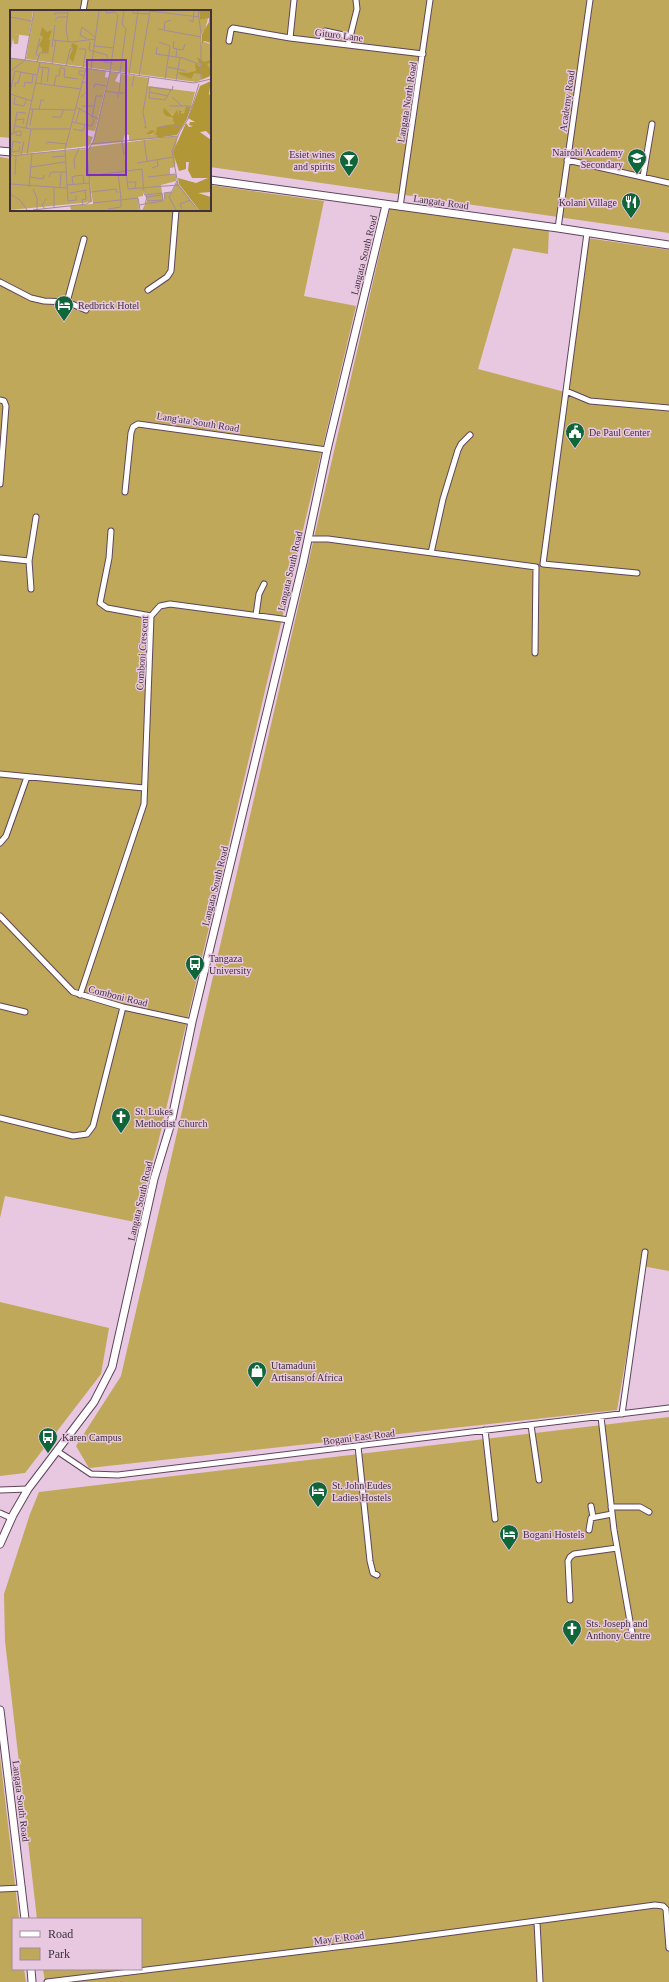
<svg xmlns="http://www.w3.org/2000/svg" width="669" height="1982" font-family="Georgia,serif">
  <rect width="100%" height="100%" fill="#e8c7e1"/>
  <path fill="#bfa859" d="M 0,0 L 669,0 L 669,233 L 210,167 L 210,11 L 11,11 L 11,138 L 0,137 Z
    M 0,157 L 11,159 L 11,210 L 210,210 L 210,185 L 324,201 L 304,296 L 356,306 L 158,1143 L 135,1222 L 5,1196 L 0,1218 Z
    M 390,208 L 549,227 L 548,254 L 513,248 L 478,369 L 565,392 L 587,238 L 669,250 L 669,1271 L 642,1266 L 617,1410 L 89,1468 L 76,1446 L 121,1376 Z
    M 0,1302 L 109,1328 L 101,1374 L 25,1473 L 0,1476 Z
    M 669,1417 L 669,1982 L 45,1982 L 43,1969 L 141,1969 L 141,1919 L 37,1919 L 5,1641 L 4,1594 L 30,1514 L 39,1492 Z
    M 0,1756 L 19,1919 L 13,1919 L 13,1969 L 24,1969 L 26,1982 L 0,1982 Z"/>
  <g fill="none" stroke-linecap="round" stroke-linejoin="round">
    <g stroke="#60445b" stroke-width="7">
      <path id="street" d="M 294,0 L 290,38 L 423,54
        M 83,11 L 85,0
        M 229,41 L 231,30 L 233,28 L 290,38
        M 322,42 L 323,34 L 325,31 L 348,36
        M 348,45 L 357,9 L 356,0
        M 567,160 L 669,183
        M 643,177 L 652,124
        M 400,207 L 430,0
        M 558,228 L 590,0
        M 587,233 L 543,564 L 637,573
        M 0,282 L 31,298 L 44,301 L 67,302 L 86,310
        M 148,290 L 167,277 L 171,271 L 176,210
        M 67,302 L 84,239
        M 566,391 L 590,401 L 669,408
        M 0,400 L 4,401 L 6,406 L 0,484
        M 125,492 L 131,433 L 133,427 L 138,424 L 327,450
        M 111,531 L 109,558 L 100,603 L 107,608 L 151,616
        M 308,539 L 328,539 L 536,567 L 535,653
        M 431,553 L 443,499 L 458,450 L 461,444 L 470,435
        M 0,558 L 29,561
        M 31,589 L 29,561 L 36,517
        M 256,615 L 259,594 L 264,584
        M 0,774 L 144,788
        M 0,843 L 6,836 L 27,777
        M 0,916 L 73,992 L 123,1007 L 192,1022
        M 80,995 L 144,804 L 151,616 L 160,606 L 170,604 L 289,620
        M 0,1006 L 25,1012
        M 0,1118 L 73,1136 L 87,1134 L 93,1126 L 123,1007
        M 622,1414 L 645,1252
        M 601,1417 L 614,1530 L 632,1633
        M 531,1425 L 539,1480
        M 485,1430 L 495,1519
        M 358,1446 L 370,1561 L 373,1573 L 377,1575
        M 57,1451 L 91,1474 L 118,1475 L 669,1408
        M 0,1490 L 28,1489
        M 591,1506 L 593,1517
        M 611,1507 L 640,1507 L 649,1512
        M 0,1513 L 11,1518
        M 589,1530 L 591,1518 L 612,1514
        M 570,1600 L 568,1561 L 570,1557 L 574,1554 L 617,1548
        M 0,1889 L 22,1888
        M 537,1922 L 540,1982
        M 47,1982 L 394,1940 L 655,1905 L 663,1906 L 666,1909 L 669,1948"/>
    </g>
    <g stroke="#60445b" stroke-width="9">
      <path id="secondary" d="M 0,151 L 11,152
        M 210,180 L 558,228 L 669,245
        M 0,1544 L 13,1515 L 28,1489 L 94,1402 L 112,1367 L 154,1179 L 171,1123 L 192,1022 L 303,563 L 327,450 L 386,205
        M 0,1710 L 25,1919
        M 31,1969 L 32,1982"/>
    </g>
    <use href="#street" stroke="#fff" stroke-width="5"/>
    <use href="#secondary" stroke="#fff" stroke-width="7"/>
  </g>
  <defs>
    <g id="school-pin" transform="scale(1)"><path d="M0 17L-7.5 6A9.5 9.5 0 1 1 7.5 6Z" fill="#0f6638" stroke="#e8c7e1"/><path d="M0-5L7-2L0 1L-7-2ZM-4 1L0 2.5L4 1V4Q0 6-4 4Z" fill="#fff"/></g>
    <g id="bar-pin" transform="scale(1)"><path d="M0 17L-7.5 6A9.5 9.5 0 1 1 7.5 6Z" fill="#0f6638" stroke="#e8c7e1"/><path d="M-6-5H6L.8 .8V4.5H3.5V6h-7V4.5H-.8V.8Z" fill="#fff"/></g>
    <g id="restaurant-pin" transform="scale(1)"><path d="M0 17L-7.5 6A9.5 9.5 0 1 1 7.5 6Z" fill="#0f6638" stroke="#e8c7e1"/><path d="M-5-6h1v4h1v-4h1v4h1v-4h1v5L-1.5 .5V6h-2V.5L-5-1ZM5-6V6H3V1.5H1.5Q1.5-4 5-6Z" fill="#fff"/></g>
    <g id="hotel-pin" transform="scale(1)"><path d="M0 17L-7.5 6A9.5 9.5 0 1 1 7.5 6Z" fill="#0f6638" stroke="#e8c7e1"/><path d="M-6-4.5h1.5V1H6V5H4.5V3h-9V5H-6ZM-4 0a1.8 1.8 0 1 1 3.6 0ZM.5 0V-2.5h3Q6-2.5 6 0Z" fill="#fff"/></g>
    <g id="civic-pin" transform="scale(1)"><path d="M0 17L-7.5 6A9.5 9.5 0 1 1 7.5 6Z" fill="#0f6638" stroke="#e8c7e1"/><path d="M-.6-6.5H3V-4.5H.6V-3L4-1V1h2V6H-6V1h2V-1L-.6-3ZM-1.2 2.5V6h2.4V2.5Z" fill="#fff"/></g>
    <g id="bus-pin" transform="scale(1)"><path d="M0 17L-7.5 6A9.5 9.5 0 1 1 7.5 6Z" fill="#0f6638" stroke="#e8c7e1"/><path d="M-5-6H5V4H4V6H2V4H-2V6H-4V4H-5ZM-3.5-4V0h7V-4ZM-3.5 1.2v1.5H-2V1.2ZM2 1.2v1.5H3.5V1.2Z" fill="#fff"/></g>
    <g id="church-pin" transform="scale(1)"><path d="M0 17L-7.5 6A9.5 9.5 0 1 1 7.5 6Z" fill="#0f6638" stroke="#e8c7e1"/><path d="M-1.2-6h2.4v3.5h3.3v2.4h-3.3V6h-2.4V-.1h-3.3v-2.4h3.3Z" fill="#fff"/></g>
    <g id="shop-pin" transform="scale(1)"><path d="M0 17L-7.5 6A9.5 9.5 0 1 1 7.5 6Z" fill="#0f6638" stroke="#e8c7e1"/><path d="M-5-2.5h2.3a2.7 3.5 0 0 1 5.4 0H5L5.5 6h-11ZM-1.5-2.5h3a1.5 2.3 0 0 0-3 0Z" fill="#fff"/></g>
  </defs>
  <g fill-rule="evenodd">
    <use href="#school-pin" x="637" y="158"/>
    <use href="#bar-pin" x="349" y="160"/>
    <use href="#restaurant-pin" x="631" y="202"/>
    <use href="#hotel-pin" x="64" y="305"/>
    <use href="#civic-pin" x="575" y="432"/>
    <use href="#bus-pin" x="195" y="964"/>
    <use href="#church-pin" x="121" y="1117"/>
    <use href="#shop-pin" x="257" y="1371"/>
    <use href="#bus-pin" x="48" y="1437"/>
    <use href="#hotel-pin" x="318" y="1491"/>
    <use href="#hotel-pin" x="509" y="1534"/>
    <use href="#church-pin" x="572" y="1629"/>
  </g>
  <g text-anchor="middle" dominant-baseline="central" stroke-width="3" stroke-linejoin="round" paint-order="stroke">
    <g font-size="10" fill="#3f323c" stroke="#e8c7e1">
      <text transform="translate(339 35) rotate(7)">Gituro Lane</text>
      <text transform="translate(567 101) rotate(-82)">Academy Road</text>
      <text transform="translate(407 102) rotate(-81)">Langata North Road</text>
      <text transform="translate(441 202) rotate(8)">Langata Road</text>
      <text transform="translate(364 255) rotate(-76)">Langata South Road</text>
      <text transform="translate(198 422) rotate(9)">Lang'ata South Road</text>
      <text transform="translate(290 571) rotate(-77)">Langata South Road</text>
      <text transform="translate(142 653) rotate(-86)">Comboni Crescent</text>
      <text transform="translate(215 886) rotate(-76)">Langata South Road</text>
      <text transform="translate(118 996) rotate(14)">Comboni Road</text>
      <text transform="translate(140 1201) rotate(-77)">Langata South Road</text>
      <text transform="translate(359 1437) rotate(-7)">Bogani East Road</text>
      <text transform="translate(21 1801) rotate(83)">Langata South Road</text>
      <text transform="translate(339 1938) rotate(-7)">May E Road</text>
    </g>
    <g font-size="10" fill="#3f323c" stroke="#e8c7e1" text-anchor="start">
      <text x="623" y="152" text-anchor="end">Nairobi Academy<tspan x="623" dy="12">Secondary</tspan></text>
      <text x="335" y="154" text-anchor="end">Esiet wines<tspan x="335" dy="12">and spirits</tspan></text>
      <text x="617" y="202" text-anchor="end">Kolani Village</text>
      <text x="78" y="305">Redbrick Hotel</text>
      <text x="589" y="432">De Paul Center</text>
      <text x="209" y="958">Tangaza<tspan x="209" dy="12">University</tspan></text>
      <text x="135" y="1111">St. Lukes<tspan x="135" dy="12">Methodist Church</tspan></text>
      <text x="271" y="1365">Utamaduni<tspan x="271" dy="12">Artisans of Africa</tspan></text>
      <text x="62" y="1437">Karen Campus</text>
      <text x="332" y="1485">St. John Eudes<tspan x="332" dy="12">Ladies Hostels</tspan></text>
      <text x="523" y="1534">Bogani Hostels</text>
      <text x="586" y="1623">Sts. Joseph and<tspan x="586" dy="12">Anthony Centre</tspan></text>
    </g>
  </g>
  <g transform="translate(10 10)">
    <rect width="201" height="201" fill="#e8c7e1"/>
    <path d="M 0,1 L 23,1 L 19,26 L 3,24 L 9,25 L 8,34 L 4,34 L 3,28 L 0,45 ZM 24,1 L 189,1 L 190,10 L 198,8 L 195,20 L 191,24 L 191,31 L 192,36 L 194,32 L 201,34 L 201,66 L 186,72 L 16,49 ZM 0,48 L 96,61 L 95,67 L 98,68 L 85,121 L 77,120 L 76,125 L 83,127 L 79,136 L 1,145 L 77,139 L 82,192 L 0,200 ZM 100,62 L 109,63 L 105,71 L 110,73 L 111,64 L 139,68 L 138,76 L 185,82 L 181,97 L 175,104 L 171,104 L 174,99 L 171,101 L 169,99 L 169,105 L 167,101 L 164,106 L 154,99 L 162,107 L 164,114 L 144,124 L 141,121 L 140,125 L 147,125 L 146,128 L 119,131 L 119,125 L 115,124 L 113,132 L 82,135 ZM 167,126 L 165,157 L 160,158 L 160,165 L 166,164 L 166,171 L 151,175 L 153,191 L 155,183 L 162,182 L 167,172 L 188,200 L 132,200 L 137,191 L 133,178 L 133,186 L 128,187 L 129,200 L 61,200 L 60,196 L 83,194 L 77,146 L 79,137 Z" fill="#bfa859"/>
    <path d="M 189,1 L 201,1 L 201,33 L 194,31 L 192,36 L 192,24 L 199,12 L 199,8 L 190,10 ZM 32,17 L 37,22 L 42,20 L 39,29 L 36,28 L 40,30 L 38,45 L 37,42 L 32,43 L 32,38 L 29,36 L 33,27 L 30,25 ZM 63,33 L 68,36 L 63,52 L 59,48 L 63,39 L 61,35 ZM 187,47 L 194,52 L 200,50 L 201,53 L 197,54 L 201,61 L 199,66 L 192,69 L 192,64 L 184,63 L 181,69 L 169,64 L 168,62 L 177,63 L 186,61 L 185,53 L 190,57 L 192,54 L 189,53 ZM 201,71 L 199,84 L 201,87 L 201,126 L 196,121 L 190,122 L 201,130 L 201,182 L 188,183 L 201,187 L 201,200 L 189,200 L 169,174 L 168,168 L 186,173 L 198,168 L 182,168 L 178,160 L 179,152 L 176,152 L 176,159 L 169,161 L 163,142 L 176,113 L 179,117 L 183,116 L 179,115 L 180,112 L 185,112 L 178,108 L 190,76 ZM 176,97 L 181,97 L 177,109 L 167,125 L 146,128 L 147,125 L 136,124 L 141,120 L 145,121 L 142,124 L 146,123 L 147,117 L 164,114 L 162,107 L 156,106 L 153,102 L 154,98 L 163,106 L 167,100 L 169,105 L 169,99 L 171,101 L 175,99 L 171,103 L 174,104 Z" fill="#b19735"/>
    <path fill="none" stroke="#a48b9f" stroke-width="1" d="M 96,1 L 96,3 L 105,2 L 108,5 L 100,62M 123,1 L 123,3 L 139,4M 140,1 L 189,7M 188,1 L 191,23 L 191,69M 45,5 L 45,3 L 58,3M 0,7 L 22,11M 45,10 L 48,7 L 57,7M 179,10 L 183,12 L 184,1M 148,19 L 191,27M 154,20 L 155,12 L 161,10M 77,29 L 70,25 L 72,17 L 85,27M 43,30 L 62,32 L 85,29M 58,31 L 56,19 L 58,1M 164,31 L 163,38 L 167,39 L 166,47M 80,32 L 79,40 L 97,45 L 97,52M 149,32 L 160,36 L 155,69M 84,36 L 104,38M 42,37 L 45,15M 147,37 L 146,44 L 173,48 L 191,55M 69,39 L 76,39 L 73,58M 167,39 L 173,40 L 175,34M 29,47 L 26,44 L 30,28M 0,48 L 184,73 L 201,69M 92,48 L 94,52 L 102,53M 15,50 L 24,1M 27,52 L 30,43 L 37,43M 30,52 L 20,99 L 65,100M 42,54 L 46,30M 56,56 L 60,39 L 63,39M 29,57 L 39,58 L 37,72M 158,57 L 176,61M 52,58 L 55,59 L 54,67 L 68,69M 81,59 L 89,1M 2,60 L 15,50M 74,61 L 69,61 L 69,64 L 74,66M 110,63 L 116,19 L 112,14 L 114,1M 111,64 L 109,83 L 114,83M 119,64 L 128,1M 129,66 L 140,1M 166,71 L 170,47M 25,73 L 71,79M 31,74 L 33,57M 44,76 L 46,66 L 49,66 L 50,58 L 53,55M 5,77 L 5,73 L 8,73 L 11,62M 14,77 L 15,72 L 22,73 L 23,64M 122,77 L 124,65M 84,78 L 85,74 L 96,76M 161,80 L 155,90 L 139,88 L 140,77 L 162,80 L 163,76M 95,81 L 108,83 L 108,88M 139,82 L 158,86M 0,83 L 5,61 L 27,65M 0,84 L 22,91M 5,87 L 4,94 L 14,96 L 16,90M 71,87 L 77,82 L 77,73 L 72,72M 162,87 L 172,96M 72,96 L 85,96M 159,96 L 182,96M 66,97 L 88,109M 29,100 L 31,90 L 34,90M 42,107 L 51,107 L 53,100M 82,108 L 86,86 L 93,86M 6,110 L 14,109 L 13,114M 62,112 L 82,116 L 84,109M 66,112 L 70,98M 20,115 L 23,99M 5,116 L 21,119M 134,117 L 136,118 L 133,102 L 139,67M 150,117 L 162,115 L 171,118M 16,118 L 20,99M 63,119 L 73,121 L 75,115M 4,122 L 11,121 L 11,126 L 6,125 L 6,122M 0,124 L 3,124 L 7,102 L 16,103M 134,130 L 137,151M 112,132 L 114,145M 36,134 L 37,132 L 57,134M 80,134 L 168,126M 1,142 L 9,141 L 10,136M 17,144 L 21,119 L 60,119M 11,145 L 14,131M 0,146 L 78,138M 1,146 L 3,131 L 11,133M 42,147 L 55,146M 127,153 L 163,147M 21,157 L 55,152M 142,158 L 148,156 L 147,149M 65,159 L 64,150 L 69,138M 116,161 L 132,159 L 134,184 L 137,187M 108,162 L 111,189M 5,165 L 6,145M 79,166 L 116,161 L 118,179 L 168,175M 20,167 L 33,169 L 34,165M 39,167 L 41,162 L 56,162M 138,167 L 165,164M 117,172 L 126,172 L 125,178M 0,174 L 57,178M 57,175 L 55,139 L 76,58M 63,175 L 62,167 L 65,166 L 73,165 L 74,173M 19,177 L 22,143M 50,178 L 51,163M 23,179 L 27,188 L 27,200M 81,182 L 106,179 L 107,183M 60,183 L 77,180M 0,184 L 10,190 L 17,200M 66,186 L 66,190 L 58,191 L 57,175 L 80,173M 128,188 L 130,200M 155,189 L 154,183 L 161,182M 137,191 L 153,190M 83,193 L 128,188M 135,194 L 137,187 L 152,185M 73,195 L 72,190 L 76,189 L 75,180M 129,195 L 153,191 L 152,183 L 136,185M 44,198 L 44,177M 35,199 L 32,195 L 36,189M 98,199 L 111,197 L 111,190M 172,199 L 170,194 L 180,190M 23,200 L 77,194 L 81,191 L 77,142 L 84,130 L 100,62M 166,200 L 159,187 L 167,171M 188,200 L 168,175 L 162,141 L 170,121 L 178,109 L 189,74"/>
    <path fill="#7b2cbf" fill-opacity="0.15" stroke="#7b2cbf" stroke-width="2" d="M 77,50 L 116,50 L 116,165 L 77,165 Z"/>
    <rect width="201" height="201" fill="none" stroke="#3f323c" stroke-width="2"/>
  </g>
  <rect x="12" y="1918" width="130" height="52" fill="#e8c7e1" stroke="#a48b9f"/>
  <rect x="20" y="1931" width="20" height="6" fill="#ffffff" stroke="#a48b9f"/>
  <text x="48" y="1938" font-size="12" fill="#3f323c">Road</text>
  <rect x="20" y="1948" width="20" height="12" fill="#bfa859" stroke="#a48b9f"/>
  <text x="48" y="1958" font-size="12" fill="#3f323c">Park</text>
</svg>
